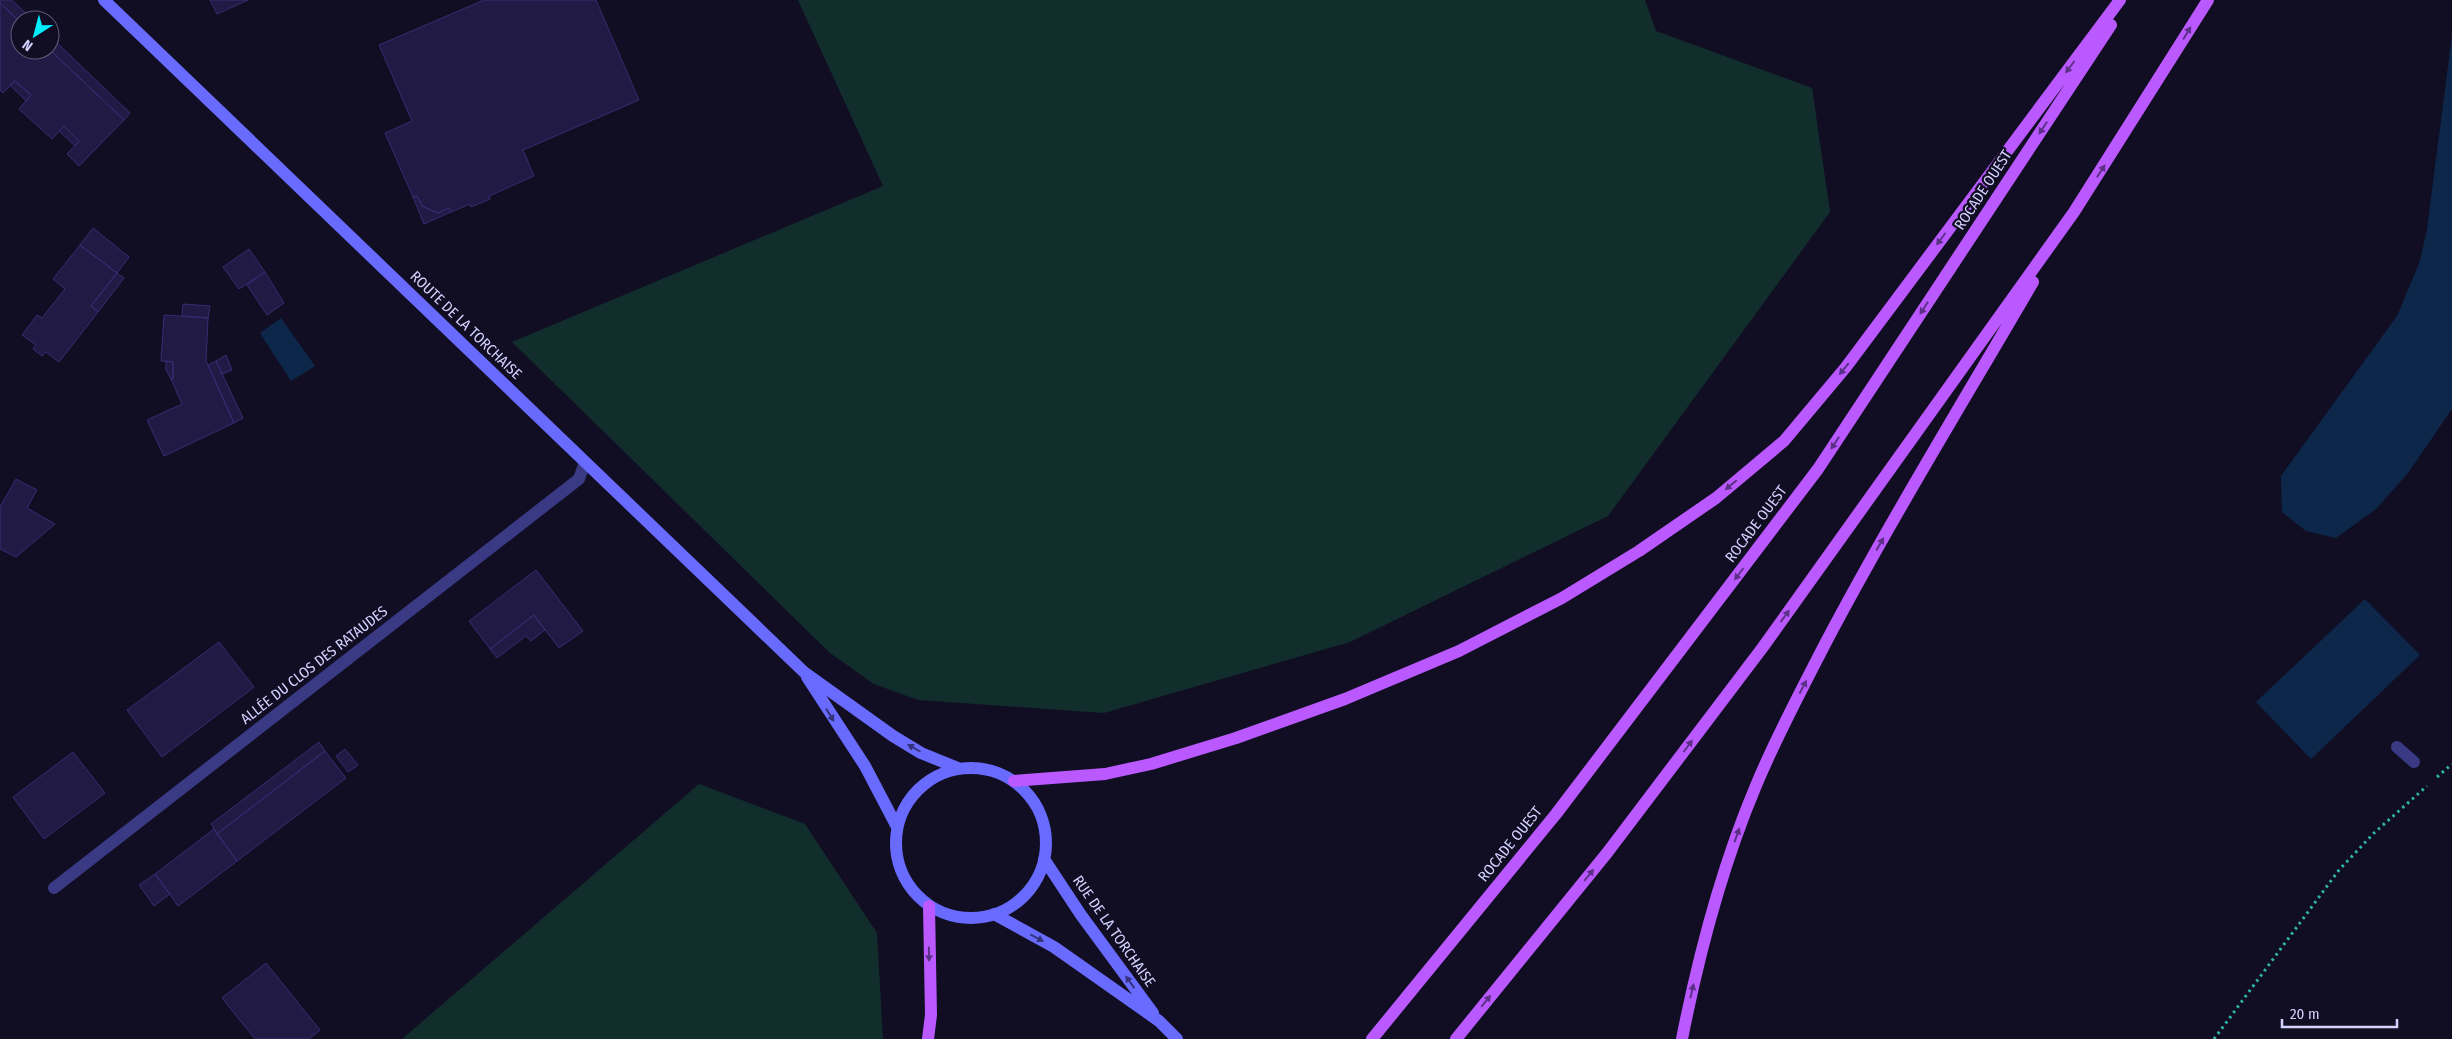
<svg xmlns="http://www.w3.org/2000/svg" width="2452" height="1039" font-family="'Fira Sans Condensed',sans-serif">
  <rect width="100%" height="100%" fill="#110e24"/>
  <path fill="#112e2c" d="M 798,0 L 1645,0 L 1656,31 L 1812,88 L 1830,212 L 1608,516 L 1350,642 L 1104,713 L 918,700 L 874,684 L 830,653 L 512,342 L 883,186 Z
    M 699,784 L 805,824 L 877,933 L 883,1039 L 402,1039 Z"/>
  <path fill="#0d274a" d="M 2452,35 L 2452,409 L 2408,473 L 2376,509 L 2336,538 L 2306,531 L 2282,512 L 2281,476 L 2397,316 L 2420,261 L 2427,229 Z
    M 281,318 L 315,366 L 291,381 L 260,333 Z
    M 2365,599 L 2420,655 L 2311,759 L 2256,702 Z"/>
  <path fill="#211a45" stroke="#372c72" d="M 0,0 L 12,0 L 33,20 L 20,22 L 0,3 Z
    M 210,0 L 248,0 L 217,14 Z
    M 484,0 L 596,0 L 639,100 L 523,150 L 534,176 L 489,196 L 490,199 L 471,207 L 470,204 L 451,212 L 449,208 L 438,213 L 422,206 L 417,196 L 413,197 L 385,133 L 412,121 L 379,45 Z
    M 0,3 L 20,22 L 20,50 L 50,50 L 124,120 L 79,166 L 67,154 L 79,141 L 64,126 L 52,139 L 19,109 L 31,95 L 15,81 L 3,93 L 0,90 Z
    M 50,36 L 130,113 L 124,120 L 50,50 Z
    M 15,81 L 31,95 L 26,101 L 10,85 Z
    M 64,126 L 79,141 L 75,146 L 59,131 Z
    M 417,196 L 422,206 L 438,213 L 449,208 L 451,212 L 424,224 L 413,197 Z
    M 93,228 L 129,257 L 117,273 L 80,245 Z
    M 80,245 L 117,273 L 91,306 L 98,312 L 59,362 L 46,352 L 42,356 L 33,349 L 36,345 L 22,335 L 37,315 L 42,318 L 65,289 L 53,279 Z
    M 249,249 L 265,272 L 239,289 L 223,267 Z
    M 265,272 L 284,303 L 267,315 L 247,285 Z
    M 117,273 L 124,278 L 98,312 L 91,306 Z
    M 183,304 L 210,306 L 208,318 L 182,316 Z
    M 164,315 L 208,318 L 206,361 L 234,423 L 164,456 L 147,420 L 182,404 L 171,379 L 173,379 L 173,362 L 161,361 Z
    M 226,355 L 232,370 L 222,374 L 216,361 Z
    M 166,361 L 173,362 L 173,379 L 171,379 L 166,370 Z
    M 216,361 L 243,418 L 234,423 L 208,365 Z
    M 16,479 L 37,490 L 27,508 L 55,524 L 16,557 L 0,549 L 0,507 Z
    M 536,570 L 583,631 L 559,648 L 534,615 L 490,649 L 469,621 Z
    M 534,615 L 545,630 L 531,641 L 526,636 L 497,658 L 490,649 Z
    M 219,642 L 254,687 L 162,757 L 127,710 Z
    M 319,742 L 325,751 L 217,834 L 211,824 Z
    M 345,749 L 358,765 L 348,772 L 336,756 Z
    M 325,751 L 346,778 L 237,861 L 217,834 Z
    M 73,752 L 105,793 L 44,839 L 13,797 Z
    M 214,829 L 237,861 L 178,906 L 155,874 Z
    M 155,874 L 170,894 L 154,906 L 139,885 Z
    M 266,963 L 320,1030 L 309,1039 L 255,1039 L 222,998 Z"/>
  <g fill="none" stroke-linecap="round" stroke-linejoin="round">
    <path stroke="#2eb7a8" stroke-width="3" stroke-dasharray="2.5 4" stroke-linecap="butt" d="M 2437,777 L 2452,764
      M 2214,1039 L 2339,870 L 2374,833 L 2427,786"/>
    <path stroke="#393984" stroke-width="12" d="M 2397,747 L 2414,762"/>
    <path stroke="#393984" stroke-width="12" d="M 54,888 L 579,479 L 585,462"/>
    <path stroke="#696bff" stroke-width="12" d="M 104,0 L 805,673 L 893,736 L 921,753 L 958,768
      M 807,677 L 865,766 L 897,827
      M896 843a75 75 0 1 1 150 0a75 75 0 1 1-150 0Z
      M 1044,859 L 1081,915 L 1153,1013
      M 994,914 L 1054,947 L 1159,1021 L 1177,1039"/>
    <path stroke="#ba59ff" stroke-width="12" d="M 1014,781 L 1105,774 L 1151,764 L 1236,738 L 1345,699 L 1459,651 L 1562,598 L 1639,551 L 1716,498 L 1784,441 L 1846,367 L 2120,0
      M 928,1039 L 931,1015 L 929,906
      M 1372,1039 L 1556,814 L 1818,469 L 2111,25
      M 1456,1039 L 1607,853 L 1763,647 L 2074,212 L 2208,0
      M 1682,1039 C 1699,953 1721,869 1755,788 C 1775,739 1801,691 1825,644 C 1890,521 1963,402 2033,282"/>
  </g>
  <defs><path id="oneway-solid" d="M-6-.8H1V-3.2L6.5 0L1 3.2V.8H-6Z" transform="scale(1.25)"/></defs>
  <g fill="#5d3087">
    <use href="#oneway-solid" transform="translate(2187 33) rotate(-59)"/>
    <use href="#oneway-solid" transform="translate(2070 67) rotate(127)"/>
    <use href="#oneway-solid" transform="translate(2043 128) rotate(123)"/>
    <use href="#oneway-solid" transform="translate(2101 171) rotate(-57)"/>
    <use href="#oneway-solid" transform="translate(1941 239) rotate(127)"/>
    <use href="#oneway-solid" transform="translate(1924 308) rotate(123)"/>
    <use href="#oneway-solid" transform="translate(1844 369) rotate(129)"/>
    <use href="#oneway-solid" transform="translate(1835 443) rotate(123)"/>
    <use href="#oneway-solid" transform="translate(1731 485) rotate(140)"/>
    <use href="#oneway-solid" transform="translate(1880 544) rotate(-60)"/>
    <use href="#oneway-solid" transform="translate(1739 574) rotate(127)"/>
    <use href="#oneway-solid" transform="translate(1785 616) rotate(-54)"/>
    <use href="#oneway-solid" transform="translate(1803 687) rotate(-62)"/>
    <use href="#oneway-solid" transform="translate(1688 746) rotate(-53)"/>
    <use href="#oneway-solid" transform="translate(1737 835) rotate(-70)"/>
    <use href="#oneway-solid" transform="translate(1589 875) rotate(-51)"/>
    <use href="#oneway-solid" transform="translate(929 954) rotate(89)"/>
    <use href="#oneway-solid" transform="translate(1692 991) rotate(-77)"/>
    <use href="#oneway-solid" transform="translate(1486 1001) rotate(-51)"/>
  </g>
  <g fill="#34337c">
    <use href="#oneway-solid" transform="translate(830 715) rotate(58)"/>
    <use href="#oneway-solid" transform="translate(914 748) rotate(-150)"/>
    <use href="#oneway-solid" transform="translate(1037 938) rotate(28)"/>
    <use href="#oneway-solid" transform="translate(1130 982) rotate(-126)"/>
  </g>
  <g text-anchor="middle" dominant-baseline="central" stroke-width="4.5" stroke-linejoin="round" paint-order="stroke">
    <g font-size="15" fill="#d5d2ff" stroke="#110e24">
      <text transform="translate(1983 190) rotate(-57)">ROCADE OUEST</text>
      <text transform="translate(466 325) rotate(44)">ROUTE DE LA TORCHAISE</text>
      <text transform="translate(1756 524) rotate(-53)">ROCADE OUEST</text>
      <text transform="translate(314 665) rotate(-38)">ALLÉE DU CLOS DES RATAUDES</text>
      <text transform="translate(1510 844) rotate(-51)">ROCADE OUEST</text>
      <text transform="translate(1114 931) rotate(55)">RUE DE LA TORCHAISE</text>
    </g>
  </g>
  <g transform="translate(35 35) rotate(216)"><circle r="24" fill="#110e24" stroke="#5f5c7c"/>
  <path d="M0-4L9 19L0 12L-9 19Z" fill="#00eefd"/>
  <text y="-8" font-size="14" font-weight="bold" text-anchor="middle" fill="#d5d2ff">N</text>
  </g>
  <path d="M2282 1019v8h115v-8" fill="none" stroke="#d5d2ff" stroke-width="2.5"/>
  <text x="2290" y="1019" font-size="15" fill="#d5d2ff" stroke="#110e24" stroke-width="4" paint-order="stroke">20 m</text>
</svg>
